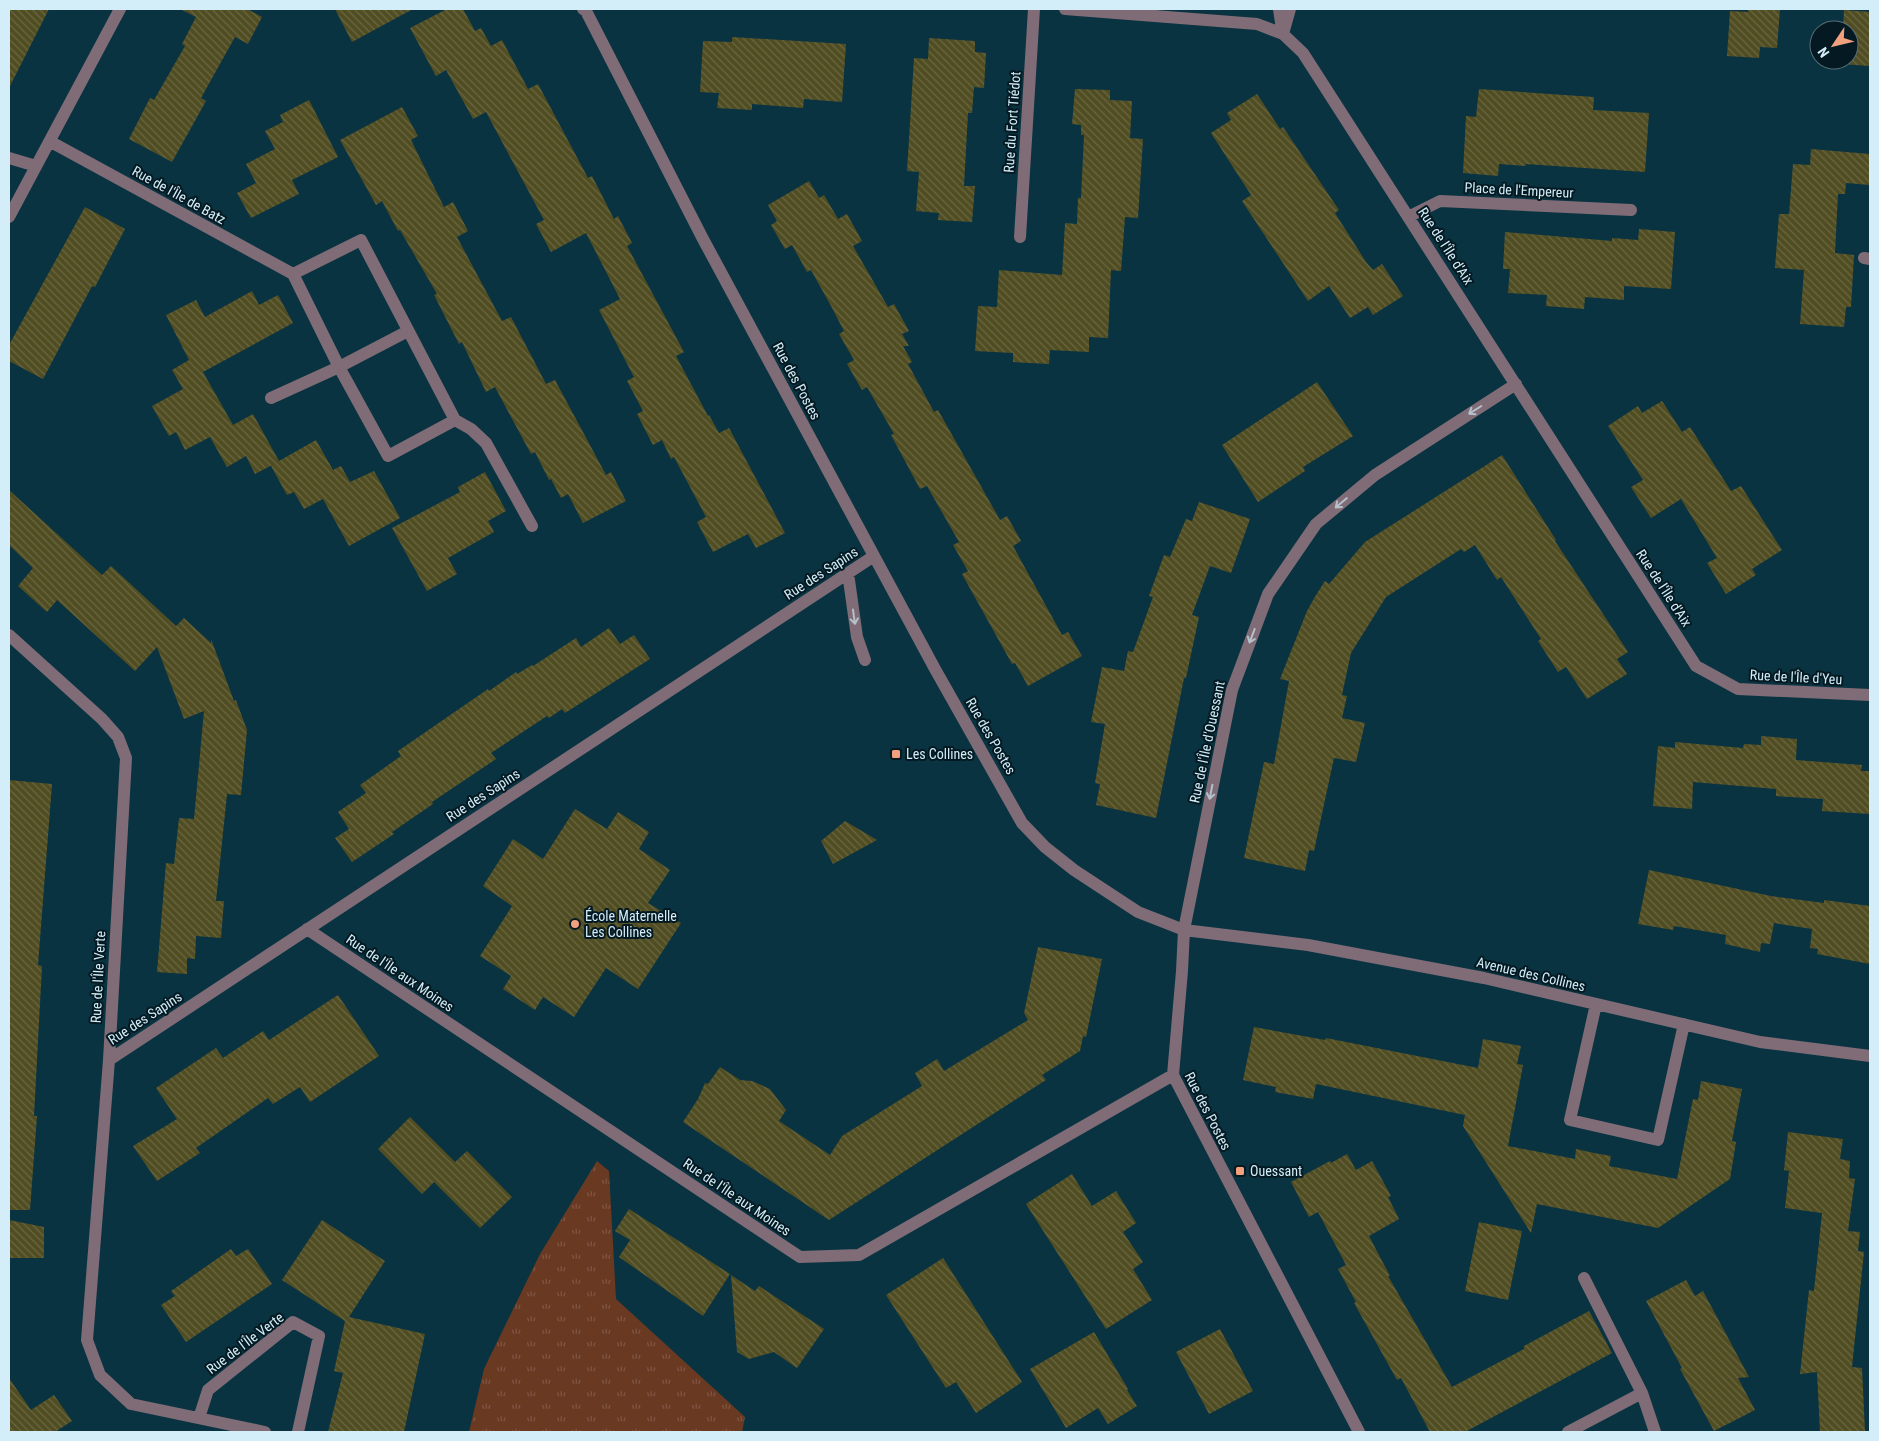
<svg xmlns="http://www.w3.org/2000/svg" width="1879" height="1441" font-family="'Roboto Condensed',sans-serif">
  <defs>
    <pattern id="grass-tufts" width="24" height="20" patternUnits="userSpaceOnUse" patternTransform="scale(1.25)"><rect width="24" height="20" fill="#6a3922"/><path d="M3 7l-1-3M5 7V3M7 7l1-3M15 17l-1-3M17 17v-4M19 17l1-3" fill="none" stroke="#7e5643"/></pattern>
    <pattern id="building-back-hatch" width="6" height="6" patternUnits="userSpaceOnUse" patternTransform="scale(1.25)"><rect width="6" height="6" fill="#514d22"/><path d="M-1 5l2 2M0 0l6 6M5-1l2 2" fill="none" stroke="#696743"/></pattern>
  </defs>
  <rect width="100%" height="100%" fill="#093341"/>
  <path fill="url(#grass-tufts)" d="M 597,1161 L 609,1171 L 616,1299 L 745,1417 L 742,1432 L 469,1432 L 484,1369 L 540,1254 Z"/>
  <path fill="url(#building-back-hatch)" d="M 9,9 L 49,9 L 9,88 Z
    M 180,9 L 250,9 L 249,10 L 262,17 L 248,44 L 235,37 L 201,98 L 206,101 L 172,162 L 129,139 L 150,98 L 154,100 L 185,46 L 182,44 L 196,17 Z
    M 335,9 L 413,9 L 352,42 Z
    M 447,9 L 463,9 L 475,31 L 481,28 L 491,46 L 502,40 L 528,89 L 538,84 L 588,178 L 592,176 L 614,219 L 618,216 L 632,243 L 627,246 L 684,352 L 676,356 L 708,416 L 709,415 L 719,433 L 729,428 L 785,533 L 756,548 L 748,534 L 713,552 L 697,522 L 706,517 L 674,457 L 671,459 L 662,440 L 653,445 L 637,414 L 643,411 L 627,381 L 634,377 L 599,310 L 620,299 L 586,233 L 551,252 L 536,224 L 544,220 L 486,112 L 473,119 L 446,70 L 436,76 L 410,28 Z
    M 1748,9 L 1780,9 L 1777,48 L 1760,47 L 1759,58 L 1727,56 L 1730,11 L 1748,12 Z
    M 1844,10 L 1870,12 L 1870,66 L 1841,64 L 1841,60 L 1849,60 L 1849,30 L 1843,30 Z
    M 732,37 L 846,44 L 842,102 L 804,99 L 803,108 L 752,104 L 752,110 L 717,108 L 719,93 L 700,92 L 703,41 L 732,42 Z
    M 929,38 L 975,41 L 975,52 L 986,53 L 984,88 L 974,87 L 972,113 L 968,113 L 964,186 L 975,186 L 972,222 L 938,220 L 939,213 L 916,211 L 919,172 L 907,171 L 914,58 L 928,59 Z
    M 1075,89 L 1110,90 L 1110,100 L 1132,101 L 1130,138 L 1143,139 L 1138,218 L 1125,217 L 1121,271 L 1111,270 L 1108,338 L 1089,337 L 1089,352 L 1050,350 L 1049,364 L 1013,362 L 1013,353 L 975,351 L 978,306 L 997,307 L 999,270 L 1062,275 L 1065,223 L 1077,224 L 1078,198 L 1081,198 L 1084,135 L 1081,135 L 1081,125 L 1072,124 Z
    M 1479,89 L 1594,97 L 1593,110 L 1649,113 L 1645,172 L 1525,164 L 1526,166 L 1499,164 L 1498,176 L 1463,173 L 1466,116 L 1476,117 Z
    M 1257,94 L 1280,129 L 1283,127 L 1339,210 L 1335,213 L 1366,262 L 1373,270 L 1382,264 L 1403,296 L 1373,315 L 1368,307 L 1350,318 L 1329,286 L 1308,301 L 1242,201 L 1251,195 L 1211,133 L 1231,120 L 1227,113 Z
    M 309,100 L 338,157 L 292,180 L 299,194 L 251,218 L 237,193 L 256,183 L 246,164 L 275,149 L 265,131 L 283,122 L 280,115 Z
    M 402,107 L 418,136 L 411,140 L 444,207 L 453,202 L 468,231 L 457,237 L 502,321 L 511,317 L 546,384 L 555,380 L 606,475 L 611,472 L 626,501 L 583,523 L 568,494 L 561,498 L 551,479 L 549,480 L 535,452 L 531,454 L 495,387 L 486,392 L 462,342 L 459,344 L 434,295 L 437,294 L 400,230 L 398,231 L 382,201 L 376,205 L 340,140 Z
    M 1811,149 L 1870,154 L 1870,185 L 1846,183 L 1845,194 L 1838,194 L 1835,253 L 1854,255 L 1851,307 L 1846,307 L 1844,327 L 1800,324 L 1804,270 L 1775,268 L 1779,214 L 1789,214 L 1793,164 L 1810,165 Z
    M 809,181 L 819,198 L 824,195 L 838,219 L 847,214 L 862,241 L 853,246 L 888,307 L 894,304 L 909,331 L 902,334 L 909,346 L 903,346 L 912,362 L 908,364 L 934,412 L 938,410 L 1000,520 L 1007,516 L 1021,541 L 1013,546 L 1062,635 L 1068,632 L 1082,656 L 1028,686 L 1015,663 L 1012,664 L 962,574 L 968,571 L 953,545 L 959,542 L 927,486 L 920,489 L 891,435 L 894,434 L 867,387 L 862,390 L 847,364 L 854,360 L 839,334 L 844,331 L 831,306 L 811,270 L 807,272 L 792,245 L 785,249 L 771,225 L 777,221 L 768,205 Z
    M 85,207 L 125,229 L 95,287 L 92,286 L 43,379 L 9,361 L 9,345 Z
    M 1639,229 L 1675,232 L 1671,289 L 1624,286 L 1624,300 L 1585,297 L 1584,309 L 1546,306 L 1547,295 L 1508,293 L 1510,269 L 1503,269 L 1505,232 L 1612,241 L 1612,238 L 1638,240 Z
    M 252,291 L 259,305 L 278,295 L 293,323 L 203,372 L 233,425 L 253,414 L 279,461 L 316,440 L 333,470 L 341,466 L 350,482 L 374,471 L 400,518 L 349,546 L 323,499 L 304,509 L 294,492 L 287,495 L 271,466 L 274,464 L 255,474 L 246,456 L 227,467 L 210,437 L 185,450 L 176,432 L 169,436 L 152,406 L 183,389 L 172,370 L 189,360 L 166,315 L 196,300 L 205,317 Z
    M 1317,382 L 1353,436 L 1303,467 L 1305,471 L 1258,502 L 1222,445 Z
    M 1662,401 L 1682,432 L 1690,427 L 1731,491 L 1741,486 L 1782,550 L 1752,569 L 1756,575 L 1726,594 L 1707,563 L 1717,558 L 1681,499 L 1651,518 L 1631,487 L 1643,480 L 1608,426 L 1638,406 L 1642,413 Z
    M 1502,455 L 1556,540 L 1555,541 L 1628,652 L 1617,659 L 1627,674 L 1587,699 L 1566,667 L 1558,672 L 1538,641 L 1541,639 L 1501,577 L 1497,580 L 1475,545 L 1464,552 L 1461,549 L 1386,597 L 1351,653 L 1342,695 L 1347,696 L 1342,718 L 1365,723 L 1356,762 L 1334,758 L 1314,851 L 1309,850 L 1305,871 L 1244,858 L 1264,762 L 1274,764 L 1289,681 L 1280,679 L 1307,611 L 1316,595 L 1325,581 L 1329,584 L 1365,542 Z
    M 485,472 L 506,511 L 488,521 L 494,532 L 448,558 L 457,574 L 427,591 L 392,528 L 460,492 L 458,487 Z
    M 9,490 L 102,575 L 111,566 L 176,626 L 184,618 L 211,643 L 211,639 L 234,701 L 236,700 L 247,730 L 241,795 L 227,794 L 216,901 L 224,901 L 221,938 L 196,936 L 195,959 L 187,958 L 187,974 L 157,972 L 166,863 L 174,864 L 179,818 L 194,819 L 204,711 L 184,719 L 157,647 L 135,671 L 57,600 L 47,612 L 18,586 L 33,568 L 9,545 Z
    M 1199,502 L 1250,519 L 1231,573 L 1210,566 L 1192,615 L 1199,617 L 1186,678 L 1184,678 L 1156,818 L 1096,805 L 1100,784 L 1095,783 L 1105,724 L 1091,722 L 1102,667 L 1124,671 L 1128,651 L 1133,652 L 1153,597 L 1149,596 L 1164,555 L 1170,557 L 1186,519 L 1192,521 Z
    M 609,628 L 620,644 L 634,635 L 650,659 L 565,713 L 562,709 L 549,718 L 547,716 L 491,753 L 496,759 L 432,802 L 433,804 L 392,832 L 394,834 L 352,862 L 335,838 L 349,829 L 338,812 L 366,793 L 360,785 L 401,756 L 398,751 L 488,689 L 489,691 L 516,672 L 517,674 L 532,665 L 533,666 L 576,638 L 581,647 Z
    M 1761,736 L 1797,739 L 1796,760 L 1862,765 L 1861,771 L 1870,771 L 1870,814 L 1822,811 L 1823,799 L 1776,796 L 1776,789 L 1693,782 L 1692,809 L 1653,806 L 1658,746 L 1675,748 L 1675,742 L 1743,748 L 1744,744 L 1761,745 Z
    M 9,780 L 52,784 L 38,965 L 42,966 L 34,1116 L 37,1116 L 30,1210 L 9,1210 Z
    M 575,809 L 607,829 L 618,812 L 649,832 L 639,849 L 670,870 L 648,903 L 681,923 L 638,989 L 606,968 L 574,1017 L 543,997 L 535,1010 L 503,989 L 511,976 L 480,956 L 512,906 L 483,886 L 513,839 L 543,859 Z
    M 845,821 L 877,840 L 833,864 L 821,841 Z
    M 1649,870 L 1771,896 L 1824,903 L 1824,900 L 1870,906 L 1870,964 L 1817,954 L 1818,949 L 1810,948 L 1812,929 L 1774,923 L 1770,944 L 1761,943 L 1760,952 L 1725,944 L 1726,935 L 1674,926 L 1673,930 L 1638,924 Z
    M 1038,947 L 1102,959 L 1086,1037 L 1083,1036 L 1080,1051 L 1042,1075 L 1046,1080 L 829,1220 L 683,1122 L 698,1099 L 705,1083 L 708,1084 L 720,1067 L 740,1080 L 752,1081 L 770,1089 L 786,1110 L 779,1121 L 830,1155 L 842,1136 L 922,1086 L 915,1073 L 937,1059 L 944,1071 L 1028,1020 L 1024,1013 Z
    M 338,995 L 379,1056 L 310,1102 L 300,1087 L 273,1104 L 268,1098 L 196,1148 L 200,1153 L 157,1181 L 133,1146 L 177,1119 L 156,1088 L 216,1048 L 223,1058 L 263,1031 L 269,1040 Z
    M 1254,1027 L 1325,1040 L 1326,1038 L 1478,1068 L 1483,1039 L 1521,1046 L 1517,1064 L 1523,1065 L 1508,1146 L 1575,1159 L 1576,1149 L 1594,1153 L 1611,1156 L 1609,1166 L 1677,1179 L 1693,1099 L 1698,1100 L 1701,1081 L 1742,1089 L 1732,1141 L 1736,1142 L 1730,1179 L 1658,1228 L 1537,1204 L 1531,1233 L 1463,1126 L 1465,1115 L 1316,1084 L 1313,1099 L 1275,1092 L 1276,1087 L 1243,1080 Z
    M 410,1117 L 455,1162 L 467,1151 L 512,1197 L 480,1228 L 434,1182 L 422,1194 L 378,1149 Z
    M 1788,1132 L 1843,1139 L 1840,1159 L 1850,1161 L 1849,1178 L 1855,1179 L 1848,1231 L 1860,1232 L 1858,1251 L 1864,1252 L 1852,1367 L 1862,1368 L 1865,1432 L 1820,1432 L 1817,1372 L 1800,1374 L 1809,1290 L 1814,1291 L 1822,1213 L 1785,1208 L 1789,1171 L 1784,1170 Z
    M 1347,1154 L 1356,1170 L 1372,1161 L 1391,1196 L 1388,1197 L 1399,1219 L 1369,1236 L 1390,1276 L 1388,1276 L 1452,1387 L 1524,1349 L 1524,1346 L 1589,1311 L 1612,1353 L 1465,1432 L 1430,1432 L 1401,1378 L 1397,1380 L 1354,1303 L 1356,1302 L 1338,1269 L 1346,1265 L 1318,1212 L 1309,1217 L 1291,1182 L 1330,1161 L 1331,1163 Z
    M 1072,1174 L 1092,1206 L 1116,1191 L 1136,1223 L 1123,1232 L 1143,1262 L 1133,1269 L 1152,1300 L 1106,1329 L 1026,1204 Z
    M 629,1209 L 730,1274 L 703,1316 L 619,1257 L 630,1240 L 615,1231 Z
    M 9,1220 L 44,1227 L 44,1258 L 9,1258 Z
    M 322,1220 L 385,1261 L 349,1317 L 425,1334 L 404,1432 L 328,1432 L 343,1373 L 334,1371 L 345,1321 L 282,1280 Z
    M 1479,1222 L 1522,1231 L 1508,1300 L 1465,1291 Z
    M 231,1249 L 236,1256 L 248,1249 L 272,1284 L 186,1342 L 161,1305 L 175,1296 L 171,1291 Z
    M 943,1258 L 1022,1382 L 976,1413 L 956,1382 L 946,1388 L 886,1295 Z
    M 731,1275 L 755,1291 L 759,1286 L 824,1329 L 797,1368 L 774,1352 L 749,1359 L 737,1352 Z
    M 1686,1280 L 1695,1296 L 1703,1291 L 1749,1377 L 1738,1378 L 1755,1410 L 1714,1431 L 1680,1369 L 1682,1368 L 1646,1301 Z
    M 1220,1329 L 1253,1391 L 1209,1414 L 1176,1352 Z
    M 1094,1332 L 1128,1389 L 1127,1390 L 1137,1406 L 1108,1424 L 1098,1408 L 1066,1428 L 1030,1369 Z
    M 9,1378 L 31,1410 L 54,1395 L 72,1421 L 55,1432 L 9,1432 Z"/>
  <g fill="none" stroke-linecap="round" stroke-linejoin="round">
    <path stroke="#7f6c76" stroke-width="12" d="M 583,9 L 586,11 L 703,239 L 935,669 L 1022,823 L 1045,847 L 1074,870 L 1138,912 L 1184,930 L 1308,945 L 1484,978 L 1760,1042 L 1870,1056
      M 1065,9 L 1257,24 L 1283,34 L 1303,53 L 1696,666 L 1738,689 L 1870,695
      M 1279,9 L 1282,29
      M 1283,34 L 1290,9
      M 51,142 L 293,274
      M 9,158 L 36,166
      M 1410,216 L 1440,201 L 1631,210
      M 9,217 L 120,9
      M 1020,237 L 1034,9
      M 1864,258 L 1870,259
      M 271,398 L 339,367 L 408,331
      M 455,420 L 388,456 L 339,367 L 293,274 L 361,240 L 455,420 L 471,429 L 486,443 L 532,526
      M 848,573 L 857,637 L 865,660
      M 9,635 L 102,719 L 118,737 L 126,758 L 109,1060 L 87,1340 L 100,1375 L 131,1404 L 265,1432
      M 307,929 L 800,1257 L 859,1255 L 1173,1075
      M 1596,1004 L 1570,1120 L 1658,1140 L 1684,1024
      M 109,1060 L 874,556
      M 1584,1278 L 1642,1393 L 1655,1432
      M 199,1418 L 208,1390 L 293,1322 L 319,1336 L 298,1432
      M 1359,1432 L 1173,1075 L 1182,971 L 1184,930 L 1232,690 L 1268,594 L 1316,524 L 1375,475 L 1516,384
      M 1568,1432 L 1642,1393"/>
  </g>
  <defs><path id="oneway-shaft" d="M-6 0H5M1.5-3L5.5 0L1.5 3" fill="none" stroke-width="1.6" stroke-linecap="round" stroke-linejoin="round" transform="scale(1.25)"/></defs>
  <g stroke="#b6c0cb">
    <use href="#oneway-shaft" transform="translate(1475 410) rotate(148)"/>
    <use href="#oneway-shaft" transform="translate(1341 503) rotate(140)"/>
    <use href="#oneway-shaft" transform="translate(854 617) rotate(82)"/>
    <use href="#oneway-shaft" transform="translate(1252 636) rotate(111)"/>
    <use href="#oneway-shaft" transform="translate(1211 792) rotate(101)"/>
  </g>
  <g fill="#f2a17e" stroke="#041921" stroke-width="2">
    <rect x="891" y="749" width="10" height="10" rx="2.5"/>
    <circle cx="575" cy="924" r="5"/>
    <rect x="1235" y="1166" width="10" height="10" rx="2.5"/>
  </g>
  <g text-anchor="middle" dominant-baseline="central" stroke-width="4" stroke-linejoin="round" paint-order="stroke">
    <g font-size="14" fill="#d3eef9" stroke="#041921">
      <text transform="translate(1012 122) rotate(-86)">Rue du Fort Tiédot</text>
      <text transform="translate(1519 190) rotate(3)">Place de l'Empereur</text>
      <text transform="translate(179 195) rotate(29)">Rue de l'Île de Batz</text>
      <text transform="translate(1446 246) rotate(57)">Rue de l'Île d'Aix</text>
      <text transform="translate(797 381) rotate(62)">Rue des Postes</text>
      <text transform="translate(821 573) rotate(-33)">Rue des Sapins</text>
      <text transform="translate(1664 588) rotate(57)">Rue de l'Île d'Aix</text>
      <text transform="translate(1796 677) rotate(3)">Rue de l'Île d'Yeu</text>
      <text transform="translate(991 736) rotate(60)">Rue des Postes</text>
      <text transform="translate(1207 742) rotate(-78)">Rue de l'Île d'Ouessant</text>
      <text transform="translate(483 795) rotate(-33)">Rue des Sapins</text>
      <text transform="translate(400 973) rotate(34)">Rue de l'Île aux Moines</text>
      <text transform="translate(1531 974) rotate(13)">Avenue des Collines</text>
      <text transform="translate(98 977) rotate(-87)">Rue de l'Île Verte</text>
      <text transform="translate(145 1018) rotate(-33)">Rue des Sapins</text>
      <text transform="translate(1208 1111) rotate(63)">Rue des Postes</text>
      <text transform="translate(737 1197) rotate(34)">Rue de l'Île aux Moines</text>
      <text transform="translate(245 1343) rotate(-37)">Rue de l'Île Verte</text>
    </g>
    <g font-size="14" fill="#d3eef9" stroke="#041921" text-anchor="start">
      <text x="906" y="754">Les Collines</text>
      <text x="585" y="916">École Maternelle<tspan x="585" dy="16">Les Collines</tspan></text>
      <text x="1250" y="1171">Ouessant</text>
    </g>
  </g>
  <rect width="1879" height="1441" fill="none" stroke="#d3eef9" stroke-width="20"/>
  <g transform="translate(1834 45) rotate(235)"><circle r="24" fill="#041921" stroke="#576e77"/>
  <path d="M0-4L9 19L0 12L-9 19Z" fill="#f2a17e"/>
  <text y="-8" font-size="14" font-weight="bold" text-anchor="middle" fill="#d3eef9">N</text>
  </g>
</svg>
